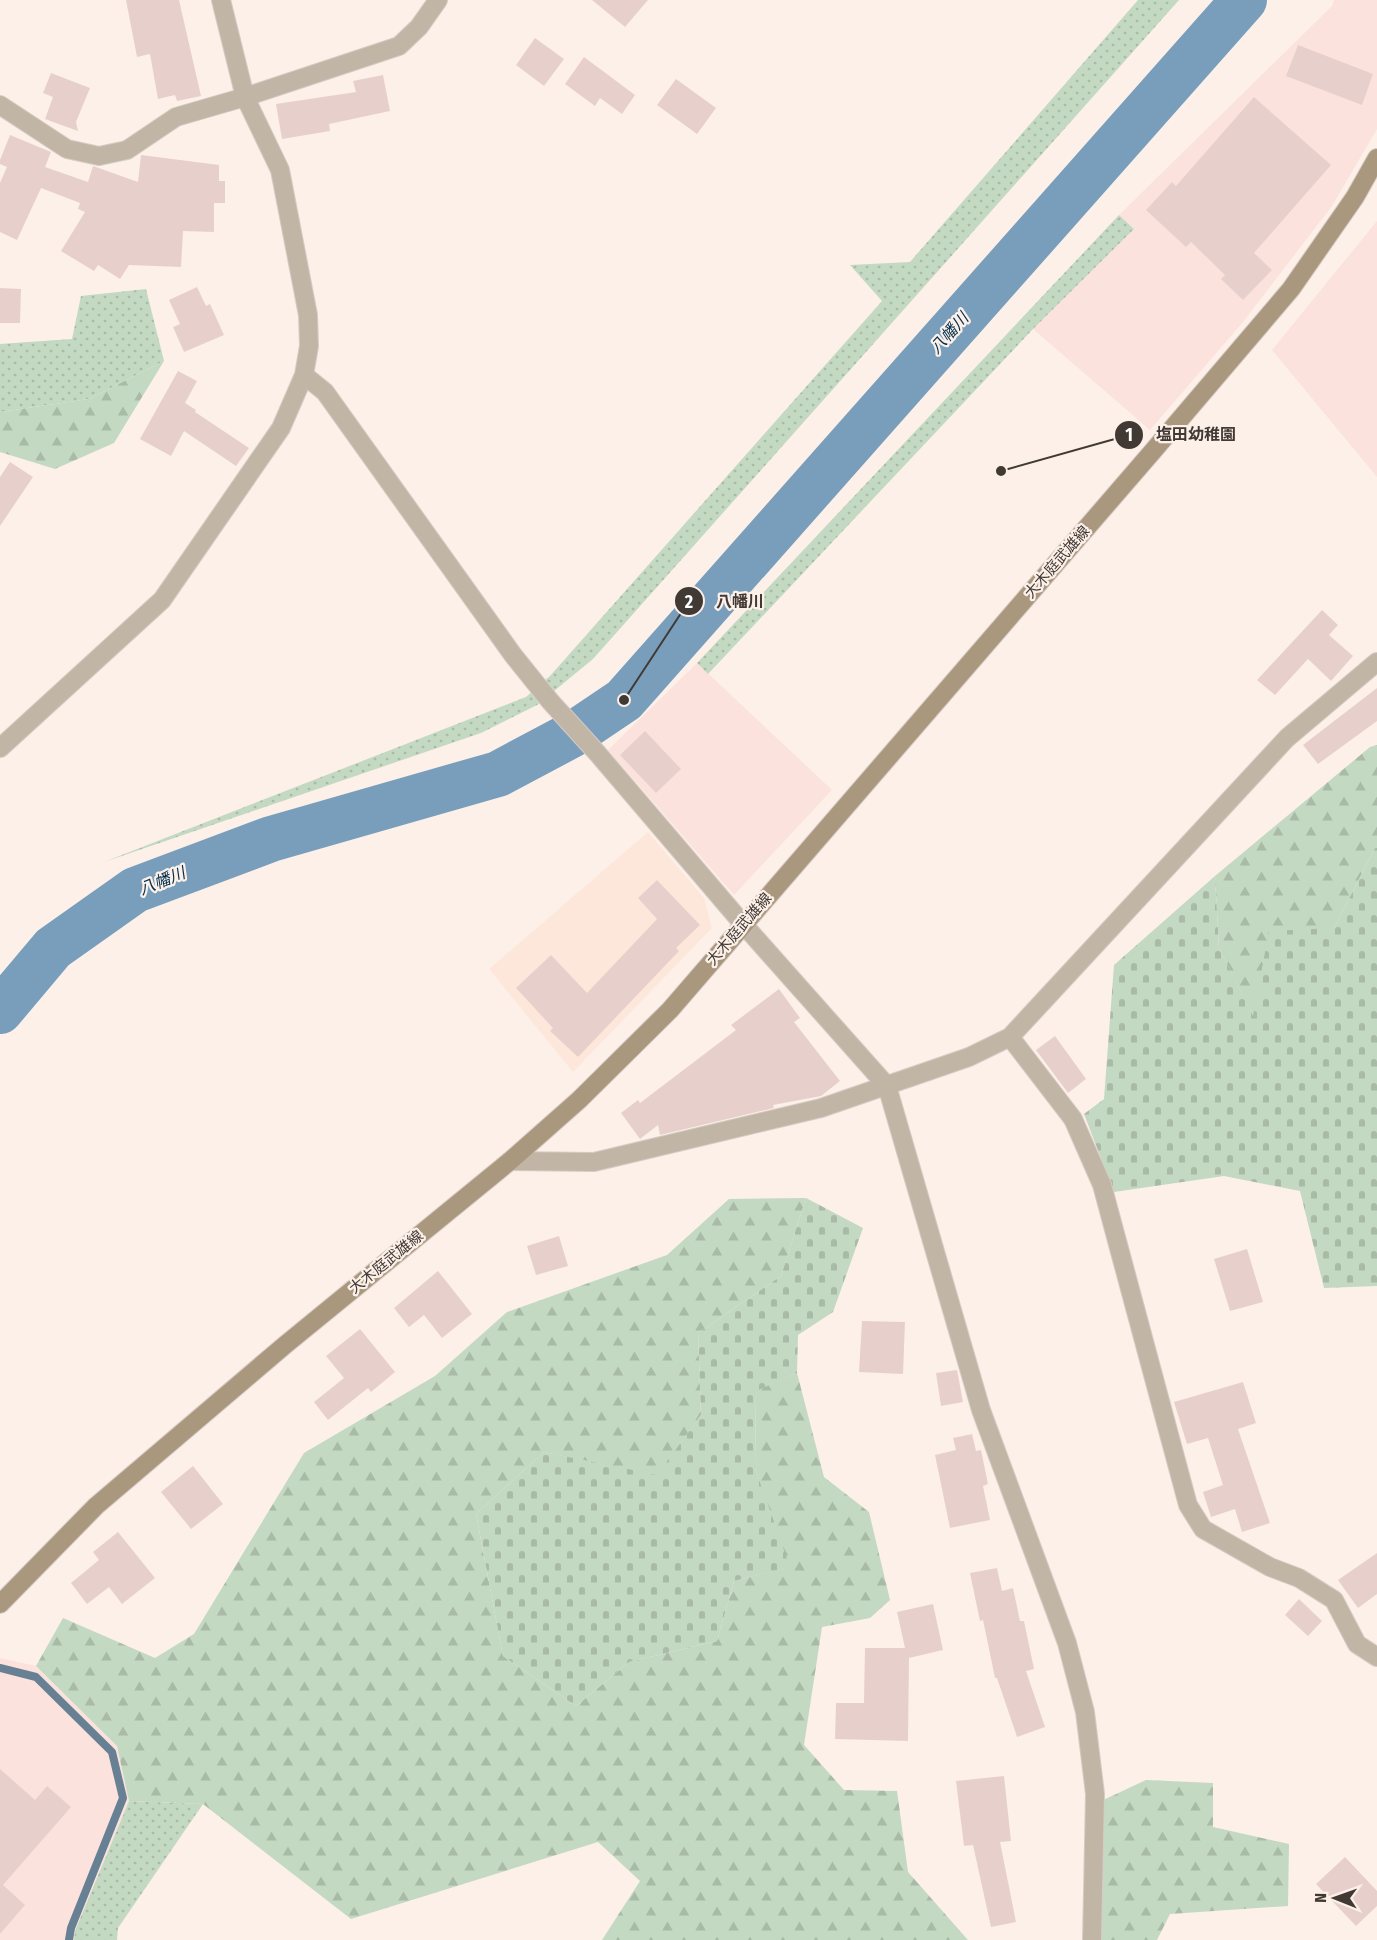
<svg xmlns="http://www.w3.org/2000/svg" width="1377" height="1940" font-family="'Fira Sans Condensed','Noto Sans JP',sans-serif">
  <defs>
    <pattern id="grass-dots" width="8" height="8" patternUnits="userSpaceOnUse" patternTransform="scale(1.5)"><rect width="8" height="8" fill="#c3d9c1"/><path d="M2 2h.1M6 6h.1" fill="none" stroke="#a9bba6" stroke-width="1.8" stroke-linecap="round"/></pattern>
    <pattern id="forest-firs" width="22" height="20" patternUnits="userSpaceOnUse" patternTransform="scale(1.5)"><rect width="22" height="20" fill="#c3d9c1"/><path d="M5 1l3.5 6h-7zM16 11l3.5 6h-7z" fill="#a9bba6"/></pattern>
    <pattern id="cemetery-stones" width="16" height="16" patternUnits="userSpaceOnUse" patternTransform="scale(1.5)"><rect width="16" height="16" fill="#c3d9c1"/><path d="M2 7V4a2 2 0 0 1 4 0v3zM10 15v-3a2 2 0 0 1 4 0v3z" fill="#a9bba6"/></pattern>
  </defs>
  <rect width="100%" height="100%" fill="#fcf0e9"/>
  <path fill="#fce2dd" d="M 1334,0 L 1377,0 L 1377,129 L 1332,206 L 1243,322 L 1150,430 L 1033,329 L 1134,229 L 1119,215 L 1332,6 Z
    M 1377,221 L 1377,477 L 1272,350 Z
    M 697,663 L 832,790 L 734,895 L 608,750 Z
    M 0,1658 L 36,1666 L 117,1746 L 129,1801 L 75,1931 L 74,1940 L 0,1940 Z"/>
  <path fill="#fde7db" d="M 648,832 L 704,898 L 712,928 L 573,1072 L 489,969 Z"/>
  <path fill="url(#grass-dots)" d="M 1138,0 L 1179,0 L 593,659 L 537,705 L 481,733 L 104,862 L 526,697 L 550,676 L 882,301 L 850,265 L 910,262 Z
    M 1119,215 L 1134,229 L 1033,329 L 708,674 L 697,663 Z
    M 146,289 L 164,361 L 89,399 L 0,412 L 0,344 L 72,339 L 81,296 Z
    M 129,1801 L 203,1804 L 118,1928 L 117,1940 L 74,1940 L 75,1931 Z"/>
  <path fill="url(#forest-firs)" d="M 164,361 L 114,443 L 55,469 L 0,452 L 0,412 L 89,399 Z
    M 1377,745 L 1377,848 L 1375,848 L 1334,928 L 1253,1017 L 1219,948 L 1215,876 L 1370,747 Z
    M 806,1198 L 781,1276 L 698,1333 L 701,1415 L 657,1476 L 544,1452 L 476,1514 L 503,1656 L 576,1706 L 629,1662 L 717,1641 L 734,1581 L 789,1567 L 755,1468 L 756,1390 L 797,1373 L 824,1477 L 869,1512 L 890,1600 L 870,1618 L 822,1627 L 804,1745 L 844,1790 L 897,1791 L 908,1872 L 968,1940 L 602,1940 L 640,1881 L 598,1842 L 351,1919 L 203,1804 L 129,1801 L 117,1746 L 36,1666 L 63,1618 L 155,1658 L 194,1634 L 304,1453 L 435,1376 L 507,1312 L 667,1255 L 729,1199 Z
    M 1146,1780 L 1213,1783 L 1213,1827 L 1289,1844 L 1288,1906 L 1170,1914 L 1157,1940 L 1101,1940 L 1099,1802 Z"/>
  <path fill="url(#cemetery-stones)" d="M 1375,848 L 1377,848 L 1377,1286 L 1324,1288 L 1300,1191 L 1224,1176 L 1114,1192 L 1084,1114 L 1104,1099 L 1114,965 L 1215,876 L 1219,948 L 1253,1016 L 1269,931 L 1334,928 Z
    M 806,1198 L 863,1228 L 833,1312 L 798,1335 L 797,1373 L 756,1391 L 755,1468 L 790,1567 L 734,1581 L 717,1641 L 629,1662 L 576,1706 L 503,1656 L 476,1514 L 544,1452 L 657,1475 L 701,1415 L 698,1333 L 781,1276 Z"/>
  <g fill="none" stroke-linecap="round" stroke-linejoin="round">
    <path stroke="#688093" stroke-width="8" d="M 0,1668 L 36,1677 L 112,1752 L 123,1798 L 71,1928 L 69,1940"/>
    <path stroke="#789ebc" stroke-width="46" d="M 0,1011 L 53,948 L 135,890 L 271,839 L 498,774 L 575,733 L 624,700 L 1244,0"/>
  </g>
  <path fill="#e7d0cb" d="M 126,0 L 179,0 L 201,96 L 177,101 L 175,95 L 158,99 L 150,54 L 137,57 Z
    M 592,0 L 648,0 L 625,27 Z
    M 535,38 L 564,59 L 544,86 L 516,65 Z
    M 1298,45 L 1373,74 L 1362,105 L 1286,76 Z
    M 584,57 L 635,95 L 622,114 L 600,98 L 595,106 L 565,84 Z
    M 51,73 L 90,88 L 76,122 L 78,131 L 45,119 L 53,97 L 43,93 Z
    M 383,75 L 390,111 L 329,124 L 330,131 L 282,139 L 276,104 L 356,92 L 353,81 Z
    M 676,79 L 716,108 L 697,134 L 657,105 Z
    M 1254,97 L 1331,165 L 1254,253 L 1272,270 L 1243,300 L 1221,279 L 1225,275 L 1191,242 L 1186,247 L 1146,210 L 1172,182 L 1176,186 Z
    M 10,135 L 51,152 L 45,167 L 88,182 L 93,166 L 138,182 L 141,155 L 219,165 L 219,181 L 225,181 L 225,203 L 214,203 L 214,232 L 183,231 L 181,267 L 129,265 L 120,279 L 98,265 L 94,271 L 61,251 L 85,212 L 78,209 L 80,203 L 41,188 L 17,240 L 0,232 L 0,183 L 7,167 L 0,164 L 0,160 Z
    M 197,287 L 206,306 L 210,304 L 224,335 L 184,352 L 173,327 L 180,324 L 169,300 Z
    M 0,288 L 21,289 L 20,323 L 0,323 Z
    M 178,371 L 197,381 L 185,403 L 196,410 L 195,412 L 249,448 L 236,466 L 184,431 L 171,456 L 140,439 Z
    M 10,462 L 33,477 L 0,526 L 0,477 Z
    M 1322,610 L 1338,625 L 1329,635 L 1353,656 L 1331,681 L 1308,659 L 1275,695 L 1257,680 Z
    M 1377,688 L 1377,721 L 1318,764 L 1303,745 Z
    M 645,731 L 681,769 L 656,793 L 620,755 Z
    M 657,880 L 700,925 L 676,948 L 679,951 L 578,1057 L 550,1031 L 553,1028 L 516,988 L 551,955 L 587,993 L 657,919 L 638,898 Z
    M 779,989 L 800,1018 L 794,1022 L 840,1081 L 821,1096 L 773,1105 L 774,1108 L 660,1135 L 658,1125 L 640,1139 L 621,1113 L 638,1100 L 640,1103 L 736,1030 L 731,1025 Z
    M 1055,1036 L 1086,1079 L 1068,1093 L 1036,1050 Z
    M 559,1236 L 568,1266 L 536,1275 L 527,1246 Z
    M 1247,1249 L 1263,1302 L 1230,1311 L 1214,1259 Z
    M 438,1271 L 472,1314 L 442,1338 L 424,1315 L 409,1327 L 394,1308 Z
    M 862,1321 L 905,1322 L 903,1374 L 859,1372 Z
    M 360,1329 L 395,1372 L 371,1392 L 368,1388 L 328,1420 L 314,1402 L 344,1378 L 326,1356 Z
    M 957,1370 L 963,1402 L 941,1406 L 936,1373 Z
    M 1243,1382 L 1256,1423 L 1238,1429 L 1270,1523 L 1242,1532 L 1235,1509 L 1211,1517 L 1203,1492 L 1223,1485 L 1208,1438 L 1187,1444 L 1174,1402 Z
    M 972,1434 L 976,1451 L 981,1450 L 988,1484 L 983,1486 L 990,1520 L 950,1528 L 935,1455 L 956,1450 L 953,1438 Z
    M 193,1466 L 223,1504 L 191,1529 L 161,1492 Z
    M 118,1532 L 155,1578 L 122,1604 L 109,1587 L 87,1604 L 71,1583 L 99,1560 L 93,1552 Z
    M 1377,1553 L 1377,1594 L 1358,1608 L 1338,1580 Z
    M 997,1568 L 1002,1591 L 1013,1588 L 1020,1621 L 1024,1621 L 1034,1669 L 1026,1671 L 1045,1727 L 1017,1737 L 997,1678 L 995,1678 L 983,1620 L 980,1621 L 970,1573 Z
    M 1299,1599 L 1322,1621 L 1308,1636 L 1285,1615 Z
    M 933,1604 L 943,1650 L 909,1658 L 908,1741 L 835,1739 L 836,1703 L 864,1703 L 865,1648 L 905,1648 L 897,1612 Z
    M 0,1769 L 35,1800 L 47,1786 L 71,1807 L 3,1885 L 25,1905 L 0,1934 Z
    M 1004,1776 L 1011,1841 L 1000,1842 L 1016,1922 L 991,1927 L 973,1845 L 964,1846 L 956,1781 Z
    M 1345,1857 L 1377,1891 L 1377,1906 L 1356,1926 L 1316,1884 Z"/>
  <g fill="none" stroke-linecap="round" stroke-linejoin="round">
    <g stroke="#d7cbc5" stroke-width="20">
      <path id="minor" d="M 0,105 L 67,149 L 99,156 L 127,150 L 176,117 L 245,97 L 399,46 L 419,27 L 438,0
        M 304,375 L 325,392 L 513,655 L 550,701 L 598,754 L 743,924 L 887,1086 L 981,1410 L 1067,1643 L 1085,1712 L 1095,1794 L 1092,1940
        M 0,748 L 162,600 L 281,428 L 304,375 L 309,346 L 308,315 L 280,170 L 245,97 L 221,0
        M 1010,1037 L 1073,1119 L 1102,1185 L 1188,1505 L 1203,1529 L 1270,1567 L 1299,1578 L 1334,1600 L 1357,1644 L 1377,1657
        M 510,1161 L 594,1162 L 821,1108 L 969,1057 L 1010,1037 L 1287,738 L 1377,662"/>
    </g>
    <g stroke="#d7cbc5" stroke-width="20">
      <path id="secondary" d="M 0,1604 L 96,1506 L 285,1345 L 510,1161 L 579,1100 L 670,1010 L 1153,451 L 1291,289 L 1355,197 L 1377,158"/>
    </g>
    <use href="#minor" stroke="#c1b6a5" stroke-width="18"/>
    <use href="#secondary" stroke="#a9987e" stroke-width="18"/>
  </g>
  <g text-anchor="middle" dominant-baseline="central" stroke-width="4.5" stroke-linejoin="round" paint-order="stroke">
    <g font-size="15" fill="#413934" stroke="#fcf0e9">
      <text transform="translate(1057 562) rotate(-49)">大木庭武雄線</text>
      <text transform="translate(739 929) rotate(-49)">大木庭武雄線</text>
      <text transform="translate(386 1262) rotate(-39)">大木庭武雄線</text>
    </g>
    <g font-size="16" font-style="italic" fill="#002e4d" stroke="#fcf0e9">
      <text transform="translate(949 333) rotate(-48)">八幡川</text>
      <text transform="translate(162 881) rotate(-22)">八幡川</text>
    </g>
  </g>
  <path fill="none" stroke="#413934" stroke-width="2" d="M1001 471L1129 435M624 700L689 601"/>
  <g fill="#413934" stroke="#fcf0e9" stroke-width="2">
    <circle cx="1001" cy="471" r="6"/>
    <circle cx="624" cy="700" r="6"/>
    <circle cx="1129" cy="435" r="15"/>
    <circle cx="689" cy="601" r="15"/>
  </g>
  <g font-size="18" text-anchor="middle" font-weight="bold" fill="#fff">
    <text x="1129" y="441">1</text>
    <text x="689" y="608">2</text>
  </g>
  <g font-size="16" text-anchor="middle" font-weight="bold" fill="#413934" stroke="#fcf0e9" stroke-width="4.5" stroke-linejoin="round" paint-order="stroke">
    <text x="1196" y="440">塩田幼稚園</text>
    <text x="740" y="607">八幡川</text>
  </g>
  <g transform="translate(1335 1898) rotate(271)" stroke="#fcf0e9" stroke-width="4.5" paint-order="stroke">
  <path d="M0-4.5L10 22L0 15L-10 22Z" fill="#413934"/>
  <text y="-9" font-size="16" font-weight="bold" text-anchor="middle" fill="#413934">N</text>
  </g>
</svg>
